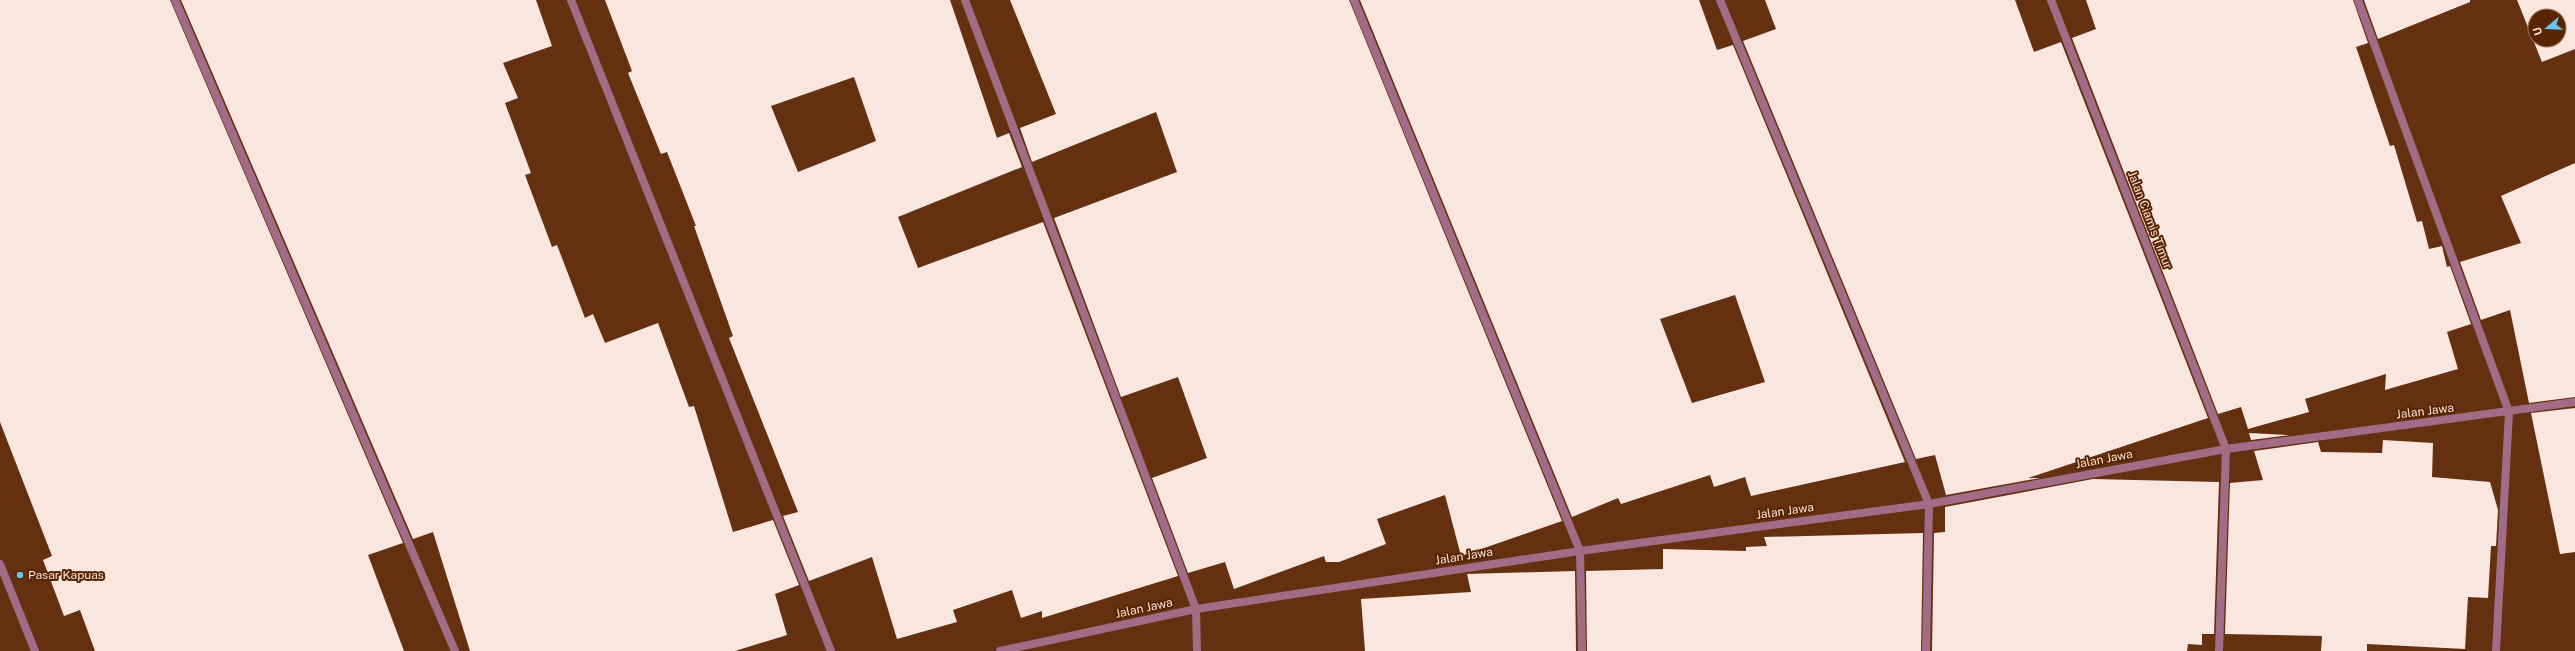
<svg xmlns="http://www.w3.org/2000/svg" width="2575" height="651" font-family="'Public Sans',sans-serif">
  <rect width="100%" height="100%" fill="#643010"/>
  <path fill="#f9e7df" fill-rule="evenodd" d="M 0,0 L 170,0 L 403,543 L 368,555 L 404,651 L 95,651 L 80,610 L 64,616 L 43,560 L 52,556 L 0,422 Z
    M 181,0 L 536,0 L 552,46 L 503,63 L 518,98 L 505,103 L 531,173 L 525,175 L 552,247 L 557,245 L 585,318 L 593,314 L 605,343 L 658,323 L 689,407 L 694,406 L 733,532 L 773,520 L 799,585 L 775,594 L 787,635 L 735,651 L 470,651 L 433,532 L 413,539 Z
    M 605,0 L 950,0 L 997,138 L 1009,133 L 1022,167 L 898,217 L 918,268 L 1043,222 L 1178,576 L 1042,618 L 1042,611 L 1021,618 L 1012,590 L 953,610 L 957,622 L 897,639 L 872,557 L 809,581 L 783,516 L 798,512 L 729,338 L 733,336 L 694,226 L 696,226 L 667,152 L 661,154 L 628,73 L 632,71 ZM 854,77 L 876,141 L 798,172 L 771,106 Z
    M 1010,0 L 1349,0 L 1562,521 L 1461,556 L 1445,495 L 1377,519 L 1386,544 L 1339,562 L 1326,562 L 1324,556 L 1234,589 L 1225,562 L 1188,573 L 1152,478 L 1207,458 L 1178,377 L 1121,397 L 1054,218 L 1177,172 L 1156,112 L 1032,162 L 1020,128 L 1056,114 Z
    M 1360,0 L 1699,0 L 1717,50 L 1733,45 L 1905,462 L 1751,496 L 1745,477 L 1714,487 L 1710,475 L 1621,504 L 1618,498 L 1572,517 ZM 1735,295 L 1765,382 L 1692,403 L 1660,319 Z
    M 1765,0 L 2015,0 L 2034,52 L 2061,42 L 2208,418 L 2028,478 L 2040,478 L 1946,495 L 1935,455 L 1916,459 L 1743,41 L 1776,29 Z
    M 2086,0 L 2353,0 L 2368,43 L 2356,47 L 2390,146 L 2394,145 L 2417,222 L 2422,221 L 2429,249 L 2442,246 L 2447,267 L 2450,266 L 2471,324 L 2447,332 L 2458,369 L 2385,390 L 2386,374 L 2305,399 L 2309,412 L 2248,429 L 2241,407 L 2218,414 L 2072,38 L 2096,29 Z
    M 2364,0 L 2470,0 L 2470,2 L 2378,39 Z
    M 2517,0 L 2575,0 L 2575,49 L 2542,62 ZM 2535,16 L 2559,16 L 2559,40 L 2535,40 Z
    M 2575,163 L 2575,397 L 2529,403 L 2510,310 L 2481,320 L 2460,262 L 2521,243 L 2501,196 Z
    M 2575,408 L 2575,552 L 2560,554 L 2531,413 Z
    M 2249,433 L 2289,435 L 2251,440 Z
    M 2383,440 L 2433,443 L 2432,477 L 2490,482 L 2498,510 L 2496,546 L 2491,546 L 2488,598 L 2468,597 L 2465,649 L 2367,644 L 2367,651 L 2321,651 L 2322,636 L 2225,634 L 2230,483 L 2263,480 L 2254,451 L 2318,442 L 2321,452 L 2382,453 Z
    M 2093,479 L 2219,482 L 2214,634 L 2202,634 L 2202,645 L 2188,644 L 2187,651 L 1932,651 L 1934,533 L 1945,532 L 1945,507 Z
    M 1923,533 L 1921,651 L 1587,651 L 1586,571 L 1663,569 L 1663,549 L 1746,551 L 1746,547 L 1767,546 L 1764,537 Z
    M 1575,571 L 1576,651 L 1365,651 L 1361,599 L 1471,592 L 1467,574 Z"/>
  <g fill="none" stroke-linecap="round" stroke-linejoin="round">
    <path stroke="#a26b86" stroke-width="8" d="M 175,0 L 455,651
      M 571,0 L 831,651
      M 965,0 L 1196,609 L 1197,651
      M 1354,0 L 1580,551 L 1582,651
      M 1720,0 L 1929,504 L 1926,651
      M 2051,0 L 2226,449 L 2219,651
      M 2358,0 L 2509,412 L 2496,651
      M 0,564 L 35,651
      M 1000,651 L 1196,609 L 1580,551 L 1929,504 L 2226,449 L 2575,402"/>
  </g>
  <circle fill="#64c5ee" stroke="#582503" stroke-width="1.5" cx="20" cy="575" r="4"/>
  <g text-anchor="middle" dominant-baseline="central" stroke-width="4" stroke-linejoin="round" paint-order="stroke">
    <g font-size="12" fill="#fce2d6" stroke="#582503">
      <text transform="translate(2150 220) rotate(69)">Jalan Ciamis Timur</text>
      <text transform="translate(2425 411) rotate(-7)">Jalan Jawa</text>
      <text transform="translate(2104 459) rotate(-11)">Jalan Jawa</text>
      <text transform="translate(1785 511) rotate(-8)">Jalan Jawa</text>
      <text transform="translate(1464 556) rotate(-9)">Jalan Jawa</text>
      <text transform="translate(1144 608) rotate(-12)">Jalan Jawa</text>
    </g>
    <g font-size="12" fill="#fce2d6" stroke="#582503" text-anchor="start">
      <text x="28" y="575">Pasar Kapuas</text>
    </g>
  </g>
  <g transform="translate(2547 28) rotate(251)"><circle r="19" fill="#582503" stroke="#9a7157"/>
  <path d="M0-3L7 15L0 10L-7 15Z" fill="#64c5ee"/>
  <text y="-6" font-size="11" font-weight="bold" text-anchor="middle" fill="#fce2d6">U</text>
  </g>
</svg>
